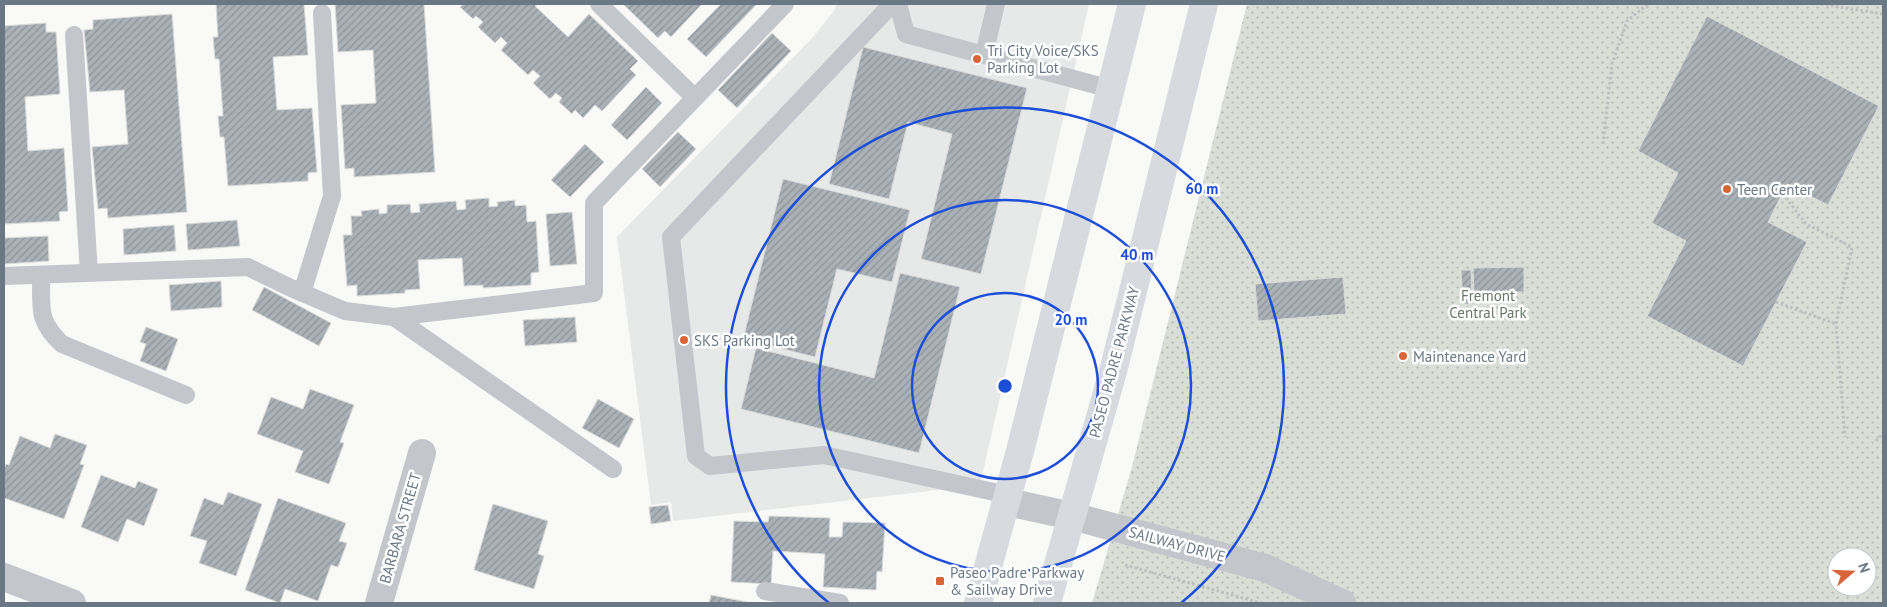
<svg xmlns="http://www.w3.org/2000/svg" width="1887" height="607" font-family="'PT Sans',sans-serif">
  <defs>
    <pattern id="park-dots" width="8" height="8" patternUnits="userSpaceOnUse" patternTransform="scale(1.25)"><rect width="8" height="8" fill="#d9ded6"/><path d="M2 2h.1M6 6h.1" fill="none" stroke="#b4b9b3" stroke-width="1.8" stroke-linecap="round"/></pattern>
    <pattern id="building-hatch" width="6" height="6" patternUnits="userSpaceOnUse" patternTransform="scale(1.25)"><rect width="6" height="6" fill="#aab1b7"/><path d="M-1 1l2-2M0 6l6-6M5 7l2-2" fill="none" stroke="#8e959a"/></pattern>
  </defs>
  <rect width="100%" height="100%" fill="#f9f9f7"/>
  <path fill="#e7e8e8" d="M 837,4 L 1089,4 L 980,485 L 673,521 L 671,502 L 651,505 L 617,237 L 814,36 L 833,12 Z"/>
  <path fill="url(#park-dots)" fill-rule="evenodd" d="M 1247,4 L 1883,4 L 1883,603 L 1092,603 L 1132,467 ZM 1837,557 L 1867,557 L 1867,587 L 1837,587 Z"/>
  <path fill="url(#building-hatch)" stroke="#dbdbd9" d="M 216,4 L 304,4 L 308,55 L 273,57 L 277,110 L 312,108 L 317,172 L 308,173 L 308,181 L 228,186 L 224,137 L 220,137 L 218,116 L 223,116 L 219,59 L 215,59 L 213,37 L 218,37 Z
    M 335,4 L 424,4 L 435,172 L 354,177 L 354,168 L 345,169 L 341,105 L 376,103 L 373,50 L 338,52 Z
    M 464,4 L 538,4 L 535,6 L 568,37 L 589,14 L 638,61 L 630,69 L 636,75 L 602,111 L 595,105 L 583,118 L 575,110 L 572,114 L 559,102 L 562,98 L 556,93 L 550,99 L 533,83 L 540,76 L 533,70 L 528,75 L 501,50 L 507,43 L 501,37 L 495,43 L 478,27 L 483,22 L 476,16 L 473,19 L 460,7 Z
    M 623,4 L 702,4 L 671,37 L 665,31 L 658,38 Z
    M 721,4 L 757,4 L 706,57 L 687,39 Z
    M 172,14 L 187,212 L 108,218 L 107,208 L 98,209 L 92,147 L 128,144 L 124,90 L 90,92 L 84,30 L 93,29 L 93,20 Z
    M 1707,16 L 1879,106 L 1828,205 L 1787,184 L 1768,222 L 1807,242 L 1743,366 L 1647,316 L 1686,241 L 1652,223 L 1678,173 L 1638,151 Z
    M 46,23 L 46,32 L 56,32 L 60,94 L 25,97 L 28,151 L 64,148 L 68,211 L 59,212 L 60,221 L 4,224 L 4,26 Z
    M 772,33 L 791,51 L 737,108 L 718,90 Z
    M 863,47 L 1027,88 L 981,274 L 921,259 L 952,134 L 908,122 L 889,199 L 829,184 Z
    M 646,87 L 662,103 L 627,140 L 611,125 Z
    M 678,132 L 696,149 L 660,187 L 642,169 Z
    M 585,144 L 604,162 L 570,197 L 551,180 Z
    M 783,179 L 910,210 L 892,282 L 837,269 L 815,357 L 743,339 Z
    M 489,198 L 489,207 L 498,206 L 497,202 L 515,200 L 515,206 L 526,205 L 527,222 L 536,221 L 539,272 L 531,273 L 531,285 L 483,288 L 483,285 L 464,286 L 462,258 L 418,260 L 420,289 L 405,290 L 405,293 L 357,296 L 357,285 L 347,286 L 343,235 L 352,235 L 351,216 L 362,216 L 361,211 L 379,209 L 379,214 L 387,213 L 387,205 L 410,204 L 411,213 L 420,212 L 419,204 L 456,201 L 457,210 L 466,209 L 465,200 Z
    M 572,212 L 577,264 L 550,266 L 546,214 Z
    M 237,220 L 240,246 L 188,250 L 186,224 Z
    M 174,225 L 176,251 L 124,255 L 123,229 Z
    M 48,236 L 49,261 L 4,264 L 4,238 Z
    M 1524,267 L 1524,292 L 1474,293 L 1473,268 Z
    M 1461,270 L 1471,270 L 1472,304 L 1463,304 Z
    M 900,273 L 960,287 L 919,453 L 741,409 L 756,348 L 874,378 Z
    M 1343,277 L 1346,314 L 1258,321 L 1255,284 Z
    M 221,281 L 222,307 L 171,311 L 169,285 Z
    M 264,287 L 331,323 L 319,346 L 252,310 Z
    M 575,317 L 577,342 L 525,346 L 523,320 Z
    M 146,327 L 178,339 L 166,371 L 140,361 L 146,344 L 140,342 Z
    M 310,389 L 354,405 L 340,442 L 344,443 L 329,484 L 295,472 L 303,451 L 257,434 L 271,397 L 303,409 Z
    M 598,399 L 634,419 L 619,448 L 582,428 Z
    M 55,434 L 87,445 L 80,464 L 84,465 L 64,519 L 4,498 L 4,470 L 6,464 L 9,465 L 20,436 L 50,448 Z
    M 101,475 L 135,488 L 138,481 L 158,489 L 144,526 L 127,519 L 118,542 L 81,527 Z
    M 228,492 L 262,504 L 236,576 L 199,563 L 207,541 L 190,536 L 204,498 L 223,505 Z
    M 278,498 L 346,523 L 339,541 L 347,543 L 338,567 L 331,565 L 318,601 L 285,589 L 280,603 L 245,590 Z
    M 493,504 L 548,521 L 538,554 L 544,556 L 534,589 L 474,570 Z
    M 668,505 L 671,521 L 651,524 L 649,507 Z
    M 769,516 L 830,518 L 829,537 L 842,537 L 843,522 L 885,523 L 882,572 L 877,571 L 876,590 L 823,587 L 825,554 L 773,551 L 771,584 L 731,582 L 734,521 L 768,522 Z
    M 711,595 L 752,603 L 709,603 Z"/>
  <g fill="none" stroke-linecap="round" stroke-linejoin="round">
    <path stroke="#bdbfc2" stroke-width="3" stroke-dasharray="2.5 2.5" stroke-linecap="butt" d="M 1821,4 L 1883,14
      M 1603,144 L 1612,64 L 1627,21 L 1648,4
      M 1783,194 L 1806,224 L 1852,247 L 1836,324 L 1845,437
      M 1776,302 L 1836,324
      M 1876,441 L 1883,433
      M 1125,565 L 1261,603"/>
    <path stroke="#c3c6ca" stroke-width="18" d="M 599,4 L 695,98
      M 892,4 L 671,237 L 696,456 L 710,466 L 824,455 L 1008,495
      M 898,4 L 906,34 L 984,55 L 996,4
      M 74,35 L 89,273
      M 984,55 L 1111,89
      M 41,275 C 42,307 36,320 62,344 L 186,395
      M 4,276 L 248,267 L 291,288 L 345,311 L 394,317 L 613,469
      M 302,293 L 332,196 L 322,13
      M 394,317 L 594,293 L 594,203 L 785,4
      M 765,591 L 840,603"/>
    <path stroke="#c3c6ca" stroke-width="28" d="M 1007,502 L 1072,516 L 1265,568 L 1342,603
      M 4,577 L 72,603
      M 379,603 L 422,453"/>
    <path stroke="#d7dbdf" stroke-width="28" d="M 978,603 L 1020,451 L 1132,4
      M 1047,603 L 1114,368 L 1204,4"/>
  </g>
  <g fill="none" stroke="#1d4ed8" stroke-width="2.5">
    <circle cx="1005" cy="386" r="93"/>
    <circle cx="1005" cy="386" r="186"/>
    <path d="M829 603A279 279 0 1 1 1181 603"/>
  </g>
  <g fill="#d96437" stroke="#fff" stroke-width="2">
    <circle cx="977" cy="59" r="5"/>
    <circle cx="1727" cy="189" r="5"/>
    <circle cx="684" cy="340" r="5"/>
    <circle cx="1403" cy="356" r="5"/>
    <rect x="935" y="576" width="10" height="10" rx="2.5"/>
  </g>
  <g text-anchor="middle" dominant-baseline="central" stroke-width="5" stroke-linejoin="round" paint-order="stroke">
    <g font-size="15" fill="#6a7886" stroke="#fff" text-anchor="start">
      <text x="987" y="50">Tri City Voice/SKS<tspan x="987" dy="17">Parking Lot</tspan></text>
      <text x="1737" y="189">Teen Center</text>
      <text x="694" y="340">SKS Parking Lot</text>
      <text x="1413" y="356">Maintenance Yard</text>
      <text x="950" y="572">Paseo Padre Parkway<tspan x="950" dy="17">&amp; Sailway Drive</tspan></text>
    </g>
    <g font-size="15" fill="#677864" stroke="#fff">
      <text x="1488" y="295">Fremont<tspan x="1488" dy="17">Central Park</tspan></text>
    </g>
    <g font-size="15" fill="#6a7886" stroke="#fff">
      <text transform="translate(1114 362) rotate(-75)">PASEO PADRE PARKWAY</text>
      <text transform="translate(400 528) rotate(-74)">BARBARA STREET</text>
      <text transform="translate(1177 544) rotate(15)">SAILWAY DRIVE</text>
    </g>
  </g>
  <circle cx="1005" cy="386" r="8" fill="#1d4ed8" stroke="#fff" stroke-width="2.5"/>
  <g font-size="15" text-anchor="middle" font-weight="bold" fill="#1d4ed8" stroke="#fff" stroke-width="5" stroke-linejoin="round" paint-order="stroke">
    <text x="1202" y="194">60 m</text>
    <text x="1137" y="260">40 m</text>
    <text x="1071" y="325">20 m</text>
  </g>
  <rect width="1887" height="607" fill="none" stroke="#6a7886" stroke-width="10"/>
  <g transform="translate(1852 572) rotate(71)"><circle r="24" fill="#ffffff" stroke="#c3c9cf"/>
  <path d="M0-4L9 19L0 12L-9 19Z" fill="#d96437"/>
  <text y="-8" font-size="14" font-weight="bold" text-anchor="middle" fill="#6a7886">N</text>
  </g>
</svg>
